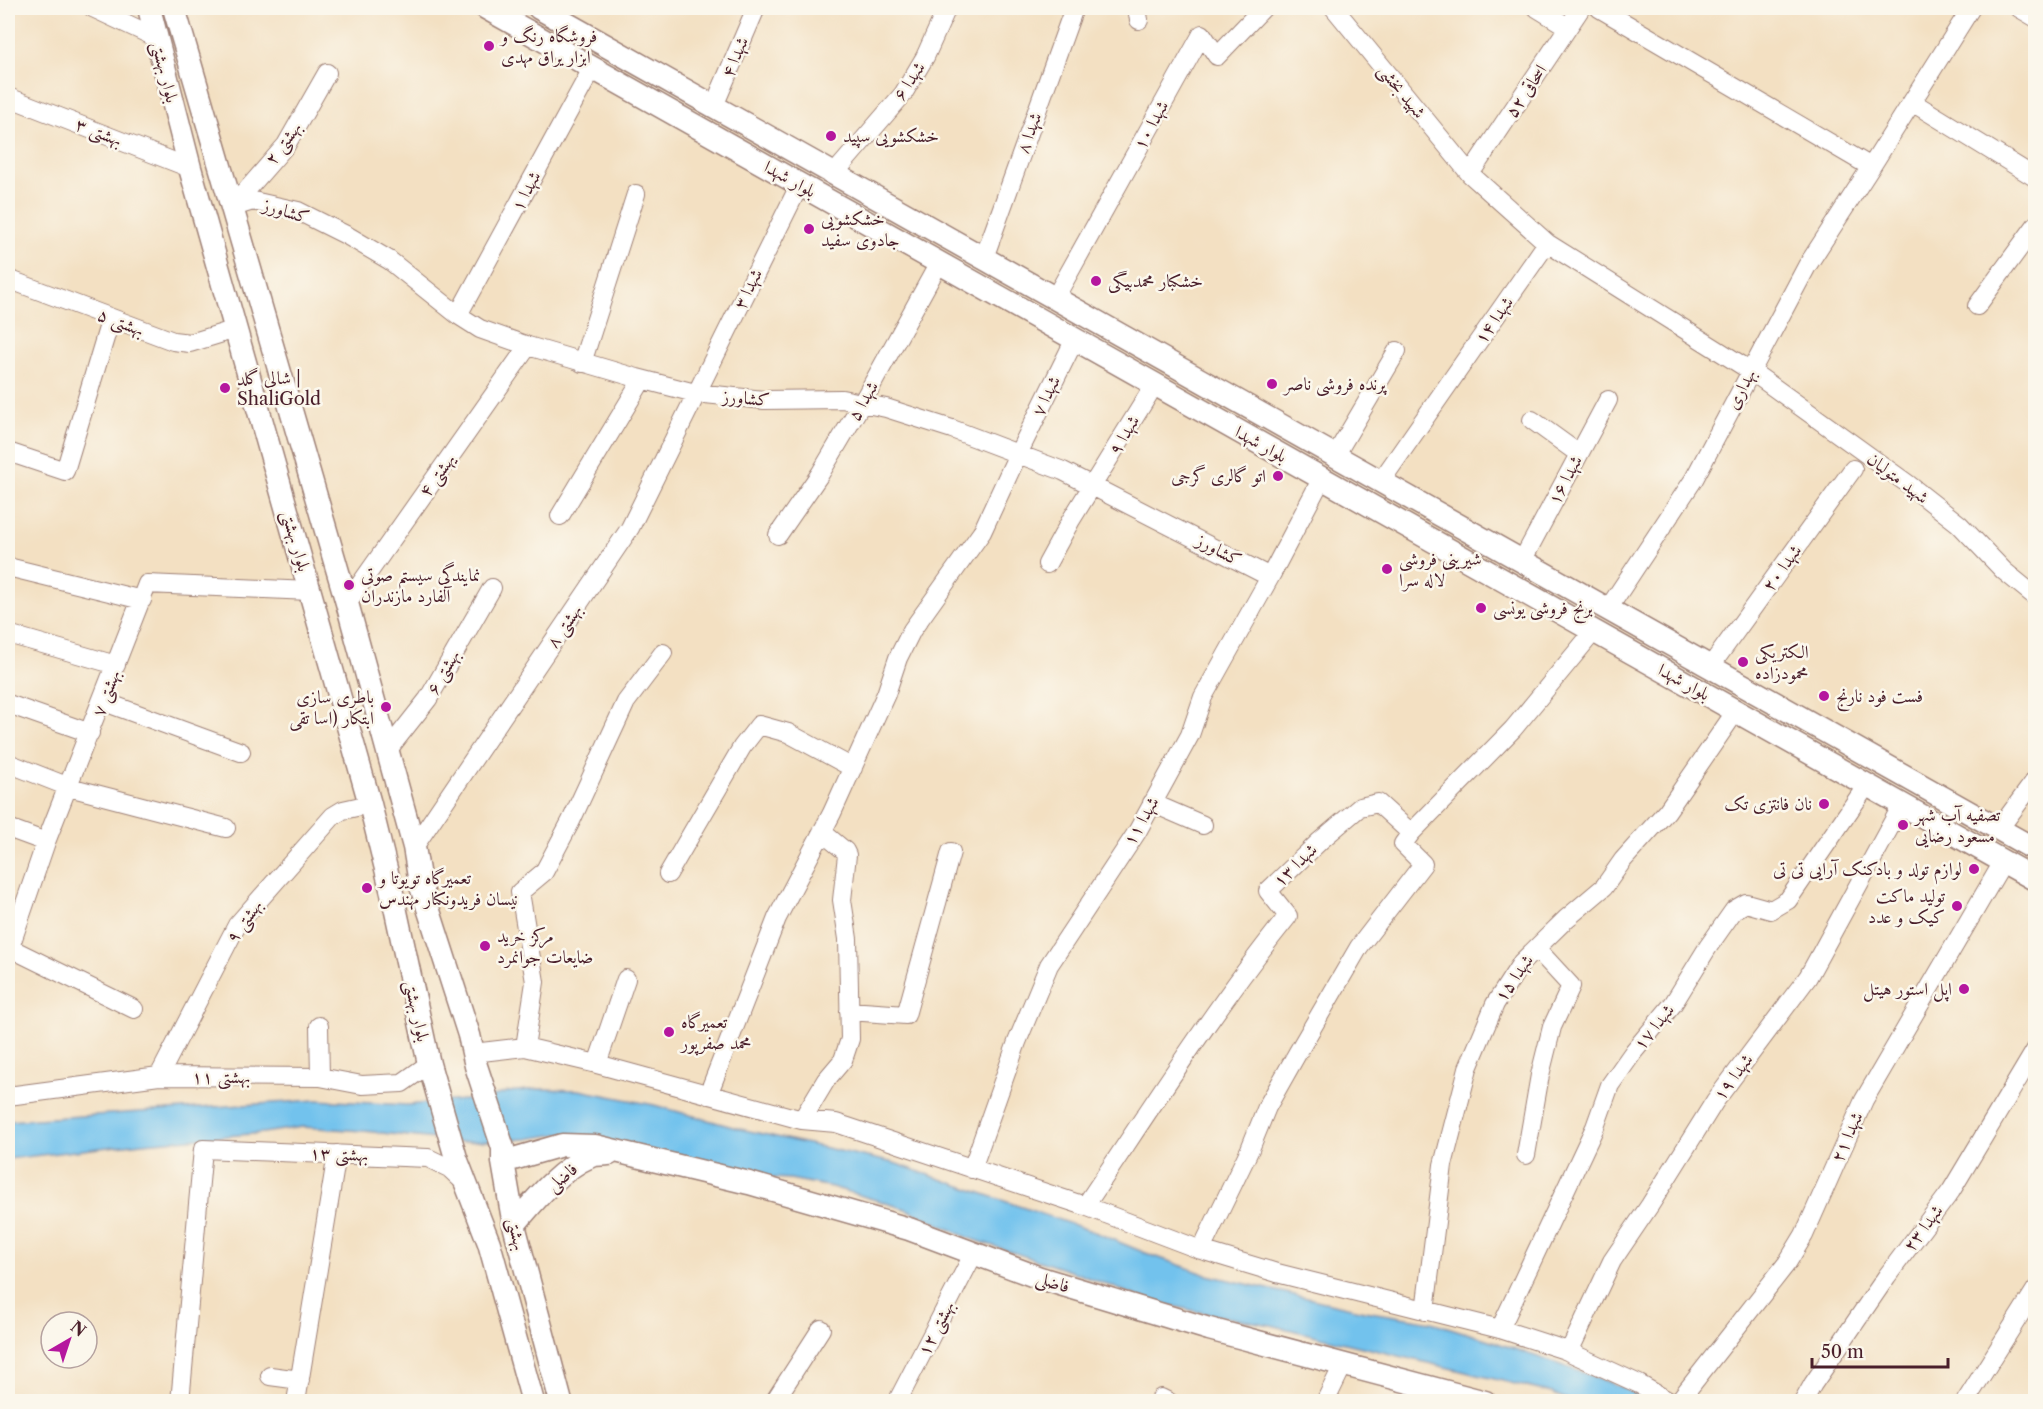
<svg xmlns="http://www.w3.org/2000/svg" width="2043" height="1409" font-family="'Libre Caslon Text',Amiri,serif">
  <rect width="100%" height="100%" fill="#fbf7ec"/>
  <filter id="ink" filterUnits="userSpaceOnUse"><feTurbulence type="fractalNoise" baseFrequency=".0167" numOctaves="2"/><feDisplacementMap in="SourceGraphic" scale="12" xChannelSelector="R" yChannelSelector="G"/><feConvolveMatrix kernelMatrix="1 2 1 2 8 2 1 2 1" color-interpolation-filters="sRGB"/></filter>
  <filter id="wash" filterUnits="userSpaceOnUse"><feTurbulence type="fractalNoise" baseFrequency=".008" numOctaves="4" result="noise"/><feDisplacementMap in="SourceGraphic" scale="24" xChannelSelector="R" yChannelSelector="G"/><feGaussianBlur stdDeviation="1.35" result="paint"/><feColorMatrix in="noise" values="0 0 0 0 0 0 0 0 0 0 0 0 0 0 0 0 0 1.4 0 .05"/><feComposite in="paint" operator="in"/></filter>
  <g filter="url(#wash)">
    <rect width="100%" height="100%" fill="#f3e0c2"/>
    <path fill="#72c2ed" stroke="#5e708c" stroke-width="1.5" d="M 538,1089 L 579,1090 L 654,1105 L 740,1129 L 894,1163 L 1097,1233 L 1143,1252 L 1207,1275 L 1364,1311 L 1431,1322 L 1489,1340 L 1598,1378 L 1626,1389 L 1648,1401 L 1570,1401 L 1552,1393 L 1271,1325 L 1208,1314 L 1147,1300 L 1076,1273 L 969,1238 L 906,1209 L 832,1187 L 790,1179 L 753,1177 L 602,1140 L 559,1134 L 527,1139 L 462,1142 L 364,1131 L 302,1127 L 263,1133 L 142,1143 L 8,1159 L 8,1121 L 316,1100 L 407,1105 L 486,1098 L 508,1092 Z"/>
  </g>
  <g filter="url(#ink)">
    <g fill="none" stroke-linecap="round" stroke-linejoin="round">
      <g stroke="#9e8076" stroke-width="20">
        <path id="minor" d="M 93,8 L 157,38
          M 1137,8 L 1139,20
          M 1334,8 L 1470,174 L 1547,243 L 1381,481
          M 1537,8 L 1568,27
          M 1599,8 L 1871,167
          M 2019,8 L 2036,18
          M 8,97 L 190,168
          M 1912,102 L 2036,178
          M 714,106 L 756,8
          M 834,174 L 903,94 L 925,57 L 947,8
          M 1470,174 L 1581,8
          M 232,207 L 286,145 L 327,73
          M 231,208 L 253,201 L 298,211 L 348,236 L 389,260 L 458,315 L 480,329 L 528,346 L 637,378 L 695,393 L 764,400 L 842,399 L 886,408 L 952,429 L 1063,471 L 1270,577
          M 1547,243 L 1751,371 L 1908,484 L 1959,524 L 2004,571 L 2036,597
          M 984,258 L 1074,8
          M 8,279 L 173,341 L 190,343 L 236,329
          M 1055,298 L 1202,34 L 1217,56 L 1263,8
          M 1977,306 L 2036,225
          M 458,315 L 593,67
          M 582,363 L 636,194
          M 1532,420 L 1579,454
          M 8,452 L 65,471 L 111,318
          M 1335,456 L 1397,351
          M 560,516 L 642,380
          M 778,535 L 820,474 L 862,403 L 939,263
          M 1522,561 L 1608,400
          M 1047,564 L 1071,520 L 1155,384
          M 8,567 L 142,600
          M 347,603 L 528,346
          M 1608,609 L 1694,479 L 1807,266 L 1871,167 L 1971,8
          M 8,634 L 116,665
          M 1710,667 L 1853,469
          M 102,701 L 241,752
          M 8,704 L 90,733
          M 387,751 L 428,699 L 492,588
          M 8,763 L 69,787 L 226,828
          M 1152,803 L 1203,825
          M 8,828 L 46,842
          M 1999,829 L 2036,779
          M 414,847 L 630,528 L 800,184
          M 668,874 L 742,747 L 759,725 L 788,733 L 853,768
          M 10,948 L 134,1009
          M 8,953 L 46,842 L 147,584 L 310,591
          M 849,1011 L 906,1015 L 951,852
          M 319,1026 L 320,1077
          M 525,1047 L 535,982 L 520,892 L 544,872 L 571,821 L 626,702 L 663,653
          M 473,1053 L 525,1047 L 597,1064 L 802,1120 L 836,1123 L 1085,1206 L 1201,1250 L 1277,1273 L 1500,1329 L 1565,1350 L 1639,1384 L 1670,1402
          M 597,1064 L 626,979
          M 159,1076 L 237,925 L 333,816 L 343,810 L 370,804
          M 708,1095 L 777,918 L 832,813 L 886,694 L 898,658 L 912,630 L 982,532 L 1018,454 L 1075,339
          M 8,1096 L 159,1076 L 320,1077 L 362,1085 L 402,1083 L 429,1064
          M 802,1120 L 826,1080 L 843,1060 L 850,1039 L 848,939 L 842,900 L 847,855 L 845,851 L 822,832
          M 1526,1155 L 1540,1075 L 1552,1027 L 1571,986 L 1536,948
          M 972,1169 L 1017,1042 L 1049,965 L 1137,832 L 1190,735 L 1203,697 L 1270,577 L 1322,478
          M 1085,1206 C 1151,1108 1214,1008 1288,916 L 1268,891 L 1320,841 L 1360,807 L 1378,803 L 1411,833 L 1513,729 L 1594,631
          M 1201,1250 L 1250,1149 L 1267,1107 L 1298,1052 L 1359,947 L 1423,864 L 1403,844 L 1411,833
          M 1425,1311 L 1443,1165 L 1468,1068 L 1495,1004 L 1522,962 L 1566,919 L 1604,887 L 1623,860 L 1667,811 L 1736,711
          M 1500,1329 L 1595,1127 L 1610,1085 L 1634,1051 L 1673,1004 L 1708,947 L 1734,910 L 1746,903 L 1771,910 L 1788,900 L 1867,785
          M 1569,1352 L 1612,1261 L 1650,1205 L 1715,1101 L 1808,977 L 1902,805
          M 270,1376 L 300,1380
          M 1161,1398 L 1169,1402
          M 180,1402 L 203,1149 L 428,1158 L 449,1168 L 465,1183
          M 296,1402 L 337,1154
          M 774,1402 L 821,1329
          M 897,1402 L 974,1253
          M 1325,1402 L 1343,1365
          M 1678,1402 L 1787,1263 L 1804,1235 L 1864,1100 L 2003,862
          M 1803,1402 L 1813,1384 L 1887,1276 L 1951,1191 L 2036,1049
          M 1965,1402 L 2036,1289"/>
      </g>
      <g stroke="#9e8076" stroke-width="25">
        <path id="major" d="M 149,8 L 190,168 L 370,804 L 392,893 L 429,1064 L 456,1158 L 489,1243 L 533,1402
          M 174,8 L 347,603 L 414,847 L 420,883 L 469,1035 L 476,1066 L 503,1148 L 503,1162 L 514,1225 L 561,1402
          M 486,8 L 2036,880
          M 539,8 L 2036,850
          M 503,1162 L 562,1145 L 595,1146 L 749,1183 L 909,1229 L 1040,1278 L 1209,1329 L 1485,1402
          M 514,1225 C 535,1200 560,1169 591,1156 C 596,1154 603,1155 609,1154"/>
      </g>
      <use href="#minor" stroke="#fff" stroke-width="18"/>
      <use href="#major" stroke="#fff" stroke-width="22"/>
    </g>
  </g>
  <g fill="#b5179e" stroke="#fbf7ec" stroke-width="2">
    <circle cx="489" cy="46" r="6"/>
    <circle cx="831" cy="136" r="6"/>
    <circle cx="809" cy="229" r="6"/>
    <circle cx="1096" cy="281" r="6"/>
    <circle cx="1272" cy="384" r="6"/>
    <circle cx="225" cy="388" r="6"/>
    <circle cx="1278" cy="476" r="6"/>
    <circle cx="1387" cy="569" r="6"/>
    <circle cx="349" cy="585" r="6"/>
    <circle cx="1481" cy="608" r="6"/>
    <circle cx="1743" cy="662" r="6"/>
    <circle cx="1824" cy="696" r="6"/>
    <circle cx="386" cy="707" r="6"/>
    <circle cx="1824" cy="804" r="6"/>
    <circle cx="1903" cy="825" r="6"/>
    <circle cx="1974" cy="869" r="6"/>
    <circle cx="367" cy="888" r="6"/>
    <circle cx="1957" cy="906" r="6"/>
    <circle cx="485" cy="946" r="6"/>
    <circle cx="1964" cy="989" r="6"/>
    <circle cx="669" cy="1032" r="6"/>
  </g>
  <g text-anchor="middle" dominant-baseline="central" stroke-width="5" stroke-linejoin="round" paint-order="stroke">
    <g font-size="18" fill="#4a1f2b" stroke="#fbf7ec" text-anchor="start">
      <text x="501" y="36">فروشگاه رنگ و<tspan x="501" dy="21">ابزار یراق مهدی</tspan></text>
      <text x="843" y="136">خشکشویی سپید</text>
      <text x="821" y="219">خشکشویی<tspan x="821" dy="21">جادوی سفید</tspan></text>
      <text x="1108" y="281">خشکبار محمدبیگی</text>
      <text x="237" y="378">شالی گلد |<tspan x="237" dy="21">ShaliGold</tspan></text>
      <text x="1284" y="384">پرنده فروشی ناصر</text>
      <text x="1266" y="476" text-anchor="end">اتو گالری گرجی</text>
      <text x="1399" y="559">شیرینی فروشی<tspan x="1399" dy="21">لاله سرا</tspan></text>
      <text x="361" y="575">نمایندگی سیستم صوتی<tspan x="361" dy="21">آلفارد مازندران</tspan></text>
      <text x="1493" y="608">برنج فروشی یونسی</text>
      <text x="1755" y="652">الکتریکی<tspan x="1755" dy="21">محمودزاده</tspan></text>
      <text x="1836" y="696">فست فود نارنج</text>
      <text x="374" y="697" text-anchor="end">باطری سازی<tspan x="374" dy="21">ابتکار (اسا تقی</tspan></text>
      <text x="1812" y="804" text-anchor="end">نان فانتزی تک</text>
      <text x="1915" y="815">تصفیه آب شهر<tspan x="1915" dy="21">مسعود رضایی</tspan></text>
      <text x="1962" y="869" text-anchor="end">لوازم تولد و بادکنک آرایی تی تی</text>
      <text x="379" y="878">تعمیرگاه تویوتا و<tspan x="379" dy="21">نیسان فریدونکنار مهندس</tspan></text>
      <text x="1945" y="896" text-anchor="end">تولید ماکت<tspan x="1945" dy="21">کیک و عدد</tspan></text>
      <text x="497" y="936">مرکز خرید<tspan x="497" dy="21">ضایعات جوانمرد</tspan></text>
      <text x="1952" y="989" text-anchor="end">اپل استور هیتل</text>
      <text x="681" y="1022">تعمیرگاه<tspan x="681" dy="21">محمد صفرپور</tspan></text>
    </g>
    <g font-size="18" fill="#4a1f2b" stroke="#fbf7ec">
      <text transform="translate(735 57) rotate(-67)">شهدا ۴</text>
      <text transform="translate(165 72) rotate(76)">بلوار بهشتی</text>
      <text transform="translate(909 81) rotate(-56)">شهدا ۶</text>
      <text transform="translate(1402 91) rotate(51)">شهید بخشی</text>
      <text transform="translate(1526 91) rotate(-56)">اسحاقی ۵۲</text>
      <text transform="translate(1151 125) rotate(-61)">شهدا ۱۰</text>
      <text transform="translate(99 132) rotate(21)">بهشتی ۳</text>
      <text transform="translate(1029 133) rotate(-70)">شهدا ۸</text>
      <text transform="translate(283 143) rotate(-54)">بهشتی ۲</text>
      <text transform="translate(790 179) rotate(29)">بلوار شهدا</text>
      <text transform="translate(526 191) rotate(-62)">شهدا ۱</text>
      <text transform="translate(286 211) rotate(17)">کشاورز</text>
      <text transform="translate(748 289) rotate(-64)">شهدا ۳</text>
      <text transform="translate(1494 320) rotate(-55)">شهدا ۱۴</text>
      <text transform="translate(121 322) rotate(21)">بهشتی ۵</text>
      <text transform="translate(1741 389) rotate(-62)">بهداری</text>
      <text transform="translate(1046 396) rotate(-64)">شهدا ۷</text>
      <text transform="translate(746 398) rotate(5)">کشاورز</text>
      <text transform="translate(863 401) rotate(-60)">شهدا ۵</text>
      <text transform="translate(1124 435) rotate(-59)">شهدا ۹</text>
      <text transform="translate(1261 444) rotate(29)">بلوار شهدا</text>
      <text transform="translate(437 475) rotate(-55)">یهشتی ۴</text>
      <text transform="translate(1898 478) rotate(37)">شهید متولیان</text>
      <text transform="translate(1565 480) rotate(-62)">شهدا ۱۶</text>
      <text transform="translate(296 541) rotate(74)">بلوار بهشتی</text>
      <text transform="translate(1219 550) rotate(28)">کشاورز</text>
      <text transform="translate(1782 568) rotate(-54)">شهدا ۲۰</text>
      <text transform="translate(564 626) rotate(-56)">بهشتی ۸</text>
      <text transform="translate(443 672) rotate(-60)">بهشتی ۶</text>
      <text transform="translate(1684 682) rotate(29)">بلوار شهدا</text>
      <text transform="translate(106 693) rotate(-69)">بهشتی ۷</text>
      <text transform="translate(1141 821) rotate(-60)">شهدا ۱۱</text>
      <text transform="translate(1295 865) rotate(-44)">شهدا ۱۳</text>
      <text transform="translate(244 921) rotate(-55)">بهشتی ۹</text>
      <text transform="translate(1514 978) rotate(-55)">شهدا ۱۵</text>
      <text transform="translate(417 1011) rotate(78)">بلوار بهشتی</text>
      <text transform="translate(1654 1027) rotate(-51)">شهدا ۱۷</text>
      <text x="221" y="1077">بهشتی ۱۱</text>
      <text transform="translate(1733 1077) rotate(-53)">شهدا ۱۹</text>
      <text transform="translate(1847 1137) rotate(-66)">شهدا ۲۱</text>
      <text transform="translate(339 1154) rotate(2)">بهشتی ۱۳</text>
      <text transform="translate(562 1177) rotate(-39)">فاضلی</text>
      <text transform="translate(1923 1228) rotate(-53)">شهدا ۲۳</text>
      <text transform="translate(517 1234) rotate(77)">بهشتی</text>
      <text transform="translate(1053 1282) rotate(18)">فاضلی</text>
      <text transform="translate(936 1328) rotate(-63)">بهشتی ۱۲</text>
    </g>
  </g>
  <rect width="2043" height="1409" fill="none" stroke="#fbf7ec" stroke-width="30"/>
  <g transform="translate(69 1340) rotate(39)"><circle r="28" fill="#fbf7ec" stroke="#b4a19f" stroke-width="1.5"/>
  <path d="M0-4.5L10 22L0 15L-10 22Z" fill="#b5179e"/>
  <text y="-9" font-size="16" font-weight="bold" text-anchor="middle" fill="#4a1f2b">N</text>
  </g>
  <path d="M1812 1358v9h136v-9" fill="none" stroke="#4a1f2b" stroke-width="3"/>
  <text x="1821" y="1358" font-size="18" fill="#4a1f2b" stroke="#fbf7ec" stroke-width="4.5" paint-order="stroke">50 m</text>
</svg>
